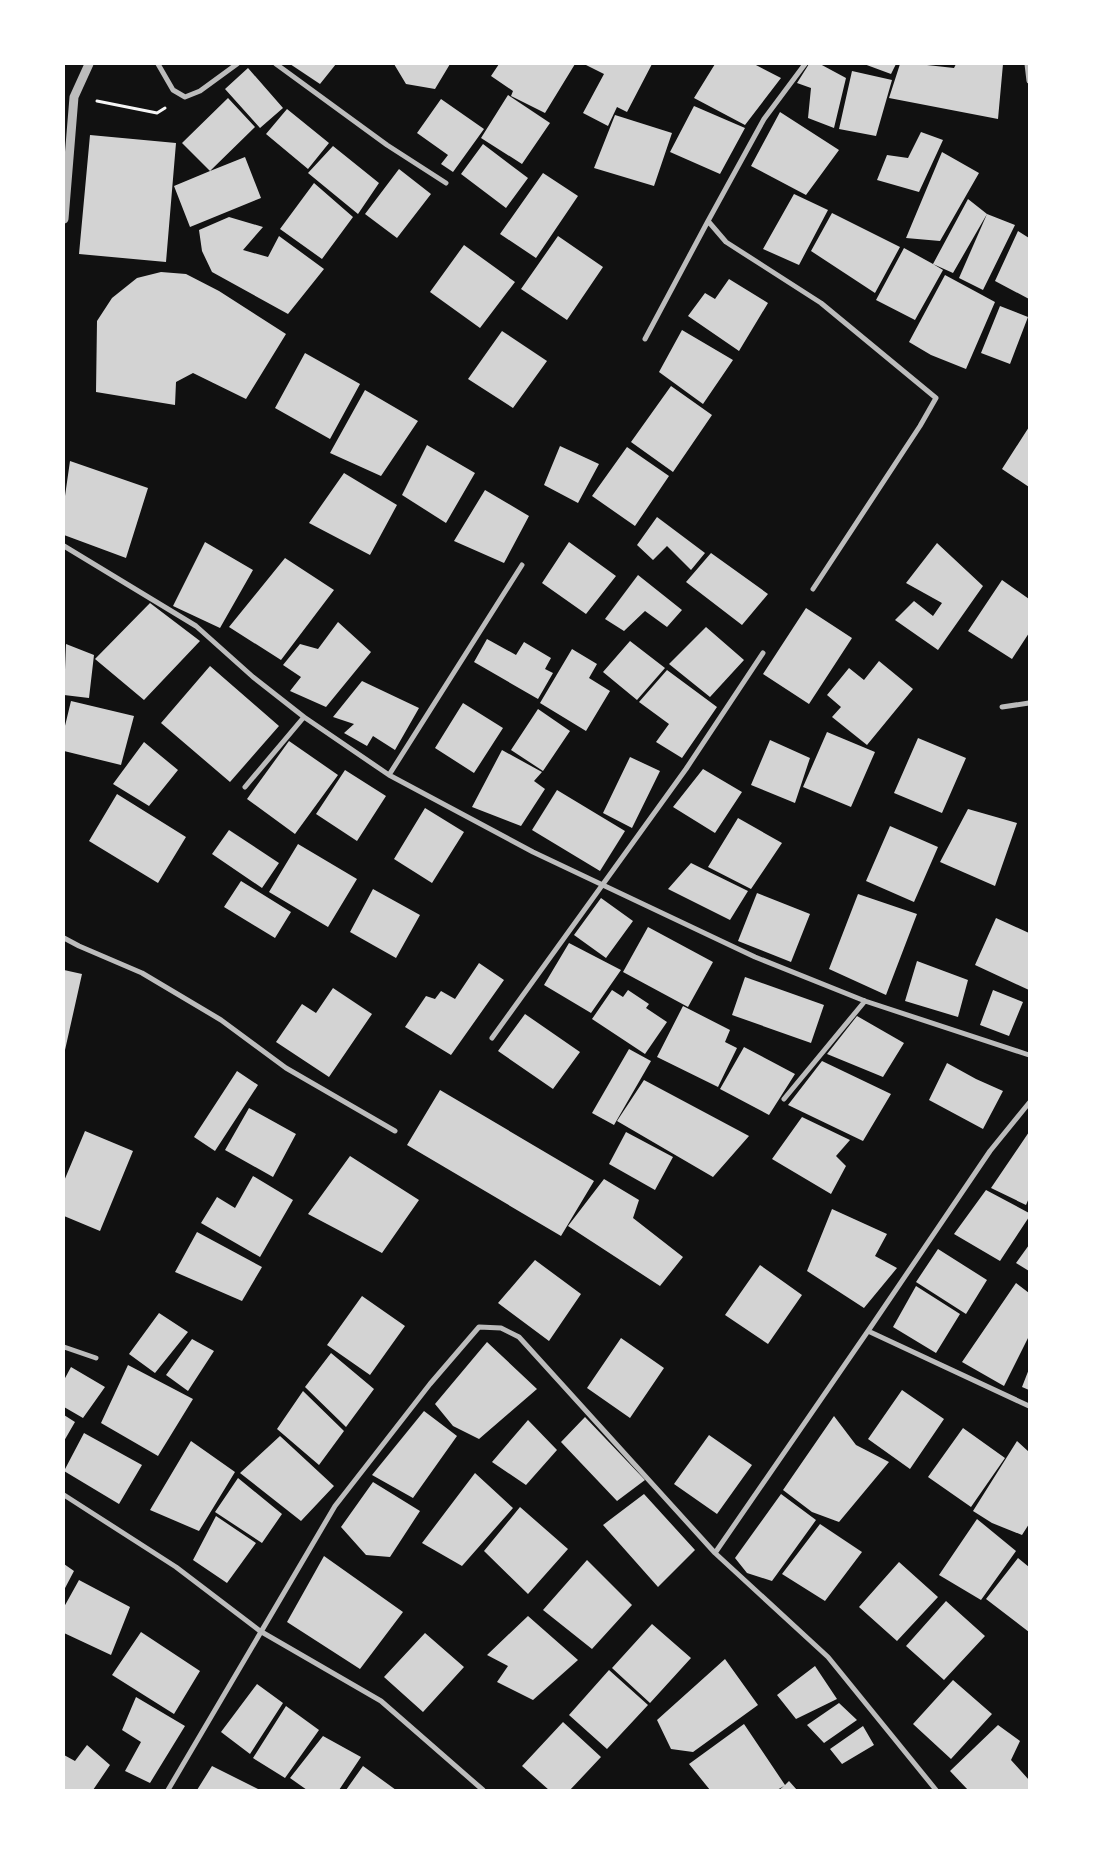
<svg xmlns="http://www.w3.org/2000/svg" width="1093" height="1854" font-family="'Archivo Narrow',sans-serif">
  <rect width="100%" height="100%" fill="#111"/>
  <path fill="#d3d3d3" d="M 290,64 L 336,64 L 320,84 Z
    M 394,64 L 450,64 L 435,89 L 406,84 Z
    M 499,64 L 575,64 L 545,113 L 511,96 L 513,91 L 491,76 Z
    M 584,64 L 652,64 L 627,112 L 617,107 L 608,126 L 583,113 L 604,74 Z
    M 715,64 L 754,64 L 781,78 L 745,125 L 694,98 Z
    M 809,64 L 820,64 L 846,78 L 834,128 L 808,118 L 811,88 L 797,83 Z
    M 864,64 L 896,64 L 891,74 Z
    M 900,64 L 918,64 L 954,68 L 956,64 L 1003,64 L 998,119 L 889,98 Z
    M 248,68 L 283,108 L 260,128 L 225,89 Z
    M 852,71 L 892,80 L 876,136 L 839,129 Z
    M 508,95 L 550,123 L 522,164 L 481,138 Z
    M 228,98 L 255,127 L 210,171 L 245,157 L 261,198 L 190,227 L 174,186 L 210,171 L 182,143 Z
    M 441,99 L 484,129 L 453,172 L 441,164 L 448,155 L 417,133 Z
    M 694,106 L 745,128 L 720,174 L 670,152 Z
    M 287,109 L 329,143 L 308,169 L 266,134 Z
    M 780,112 L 839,150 L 806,195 L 751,166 Z
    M 615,115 L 672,133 L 654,186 L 594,168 Z
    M 921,132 L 943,140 L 919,192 L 877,180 L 887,155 L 908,158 Z
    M 90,135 L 176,143 L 166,262 L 79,254 Z
    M 483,144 L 528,178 L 506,208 L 461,174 Z
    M 333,146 L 379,183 L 358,214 L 308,173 Z
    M 942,152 L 979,173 L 940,241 L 906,238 Z
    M 399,169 L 431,194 L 397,238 L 365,214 Z
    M 543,173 L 578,196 L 536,258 L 500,234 Z
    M 314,183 L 353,217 L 322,259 L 280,229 Z
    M 794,194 L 828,210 L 799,265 L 763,249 Z
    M 968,199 L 987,214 L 953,273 L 933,264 L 943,270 L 915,320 L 876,300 L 904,248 L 933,264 Z
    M 832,213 L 900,247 L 875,293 L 811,251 Z
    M 987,214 L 1015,225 L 983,290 L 959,278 Z
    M 229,217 L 263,227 L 243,250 L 268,257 L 279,236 L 324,269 L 288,314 L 212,272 L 202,251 L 199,230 Z
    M 1018,231 L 1029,238 L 1029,299 L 995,281 Z
    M 558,236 L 603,267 L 567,320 L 521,289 Z
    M 464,245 L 515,282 L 480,328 L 430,292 Z
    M 161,272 L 186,274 L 219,291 L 286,334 L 246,399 L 193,373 L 176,382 L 175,405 L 96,392 L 97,321 L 112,298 L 137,278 Z
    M 945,275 L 995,302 L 966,369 L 931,355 L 909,342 Z
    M 729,279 L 768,303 L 739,351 L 688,316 L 705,293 L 715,299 Z
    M 1000,306 L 1028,317 L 1010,364 L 981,353 Z
    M 682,330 L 733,360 L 703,404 L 659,372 Z
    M 502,331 L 547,361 L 513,408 L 468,379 Z
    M 305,353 L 360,384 L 330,439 L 275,408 Z
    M 671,386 L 712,415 L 673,472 L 631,442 Z
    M 365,390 L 418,421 L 381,476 L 330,453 Z
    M 1029,427 L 1029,487 L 1002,469 Z
    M 427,445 L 475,473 L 446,523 L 402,495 Z
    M 560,446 L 599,464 L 578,503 L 544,485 Z
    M 627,447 L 669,476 L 635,526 L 592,496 Z
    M 70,461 L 148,488 L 126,558 L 64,535 L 64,503 Z
    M 344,473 L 397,505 L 370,555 L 309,523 Z
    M 485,490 L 529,516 L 504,563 L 454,541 Z
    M 657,517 L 705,553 L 691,570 L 667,546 L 653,560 L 637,545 Z
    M 205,542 L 253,570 L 220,628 L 173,606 Z
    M 569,542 L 616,576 L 586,614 L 542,583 Z
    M 937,543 L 983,586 L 938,650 L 895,620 L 914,601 L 933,616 L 942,603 L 906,583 Z
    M 711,553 L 768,594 L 742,625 L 686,582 Z
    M 285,558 L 334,590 L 281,660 L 229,627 Z
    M 638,575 L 682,610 L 667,627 L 645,611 L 624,631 L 605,619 Z
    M 1002,580 L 1029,599 L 1029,633 L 1012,659 L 968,631 Z
    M 150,603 L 200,641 L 144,700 L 95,659 Z
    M 806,608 L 852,638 L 809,704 L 763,674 Z
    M 338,622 L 371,652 L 326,707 L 290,691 L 301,677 L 283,665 L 300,644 L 318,649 Z
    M 706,627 L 744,660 L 710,697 L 669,664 Z
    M 487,639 L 516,655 L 524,642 L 551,658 L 545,669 L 553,673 L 538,699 L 474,662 Z
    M 630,641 L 665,668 L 637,700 L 603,672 Z
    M 66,644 L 94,655 L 89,698 L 64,695 Z
    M 572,649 L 597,664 L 589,678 L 610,691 L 586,731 L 540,703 Z
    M 879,661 L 913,689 L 867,745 L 832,717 L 841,707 L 827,695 L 849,668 L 864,680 Z
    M 210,666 L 279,726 L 230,782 L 161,723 Z
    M 667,670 L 717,707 L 682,758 L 656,742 L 669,724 L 639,702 Z
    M 362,681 L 419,708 L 395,750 L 373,736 L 367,746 L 344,733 L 354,724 L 333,717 Z
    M 71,701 L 134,716 L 121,765 L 64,751 L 64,730 Z
    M 463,703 L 503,728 L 474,773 L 435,748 Z
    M 538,709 L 570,731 L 543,771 L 511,750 Z
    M 827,732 L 875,752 L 851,807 L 803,787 Z
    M 918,738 L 966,758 L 942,813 L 894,793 Z
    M 770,740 L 810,758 L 795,803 L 751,785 Z
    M 289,741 L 338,775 L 295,834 L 247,799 Z
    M 144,742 L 178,770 L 149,806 L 113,784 Z
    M 502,750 L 542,772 L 534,781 L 545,789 L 521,826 L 472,807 Z
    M 630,757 L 660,771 L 632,828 L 603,813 Z
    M 703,769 L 742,792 L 715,833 L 673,807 Z
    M 345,770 L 386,796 L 357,841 L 316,814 Z
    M 557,790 L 625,831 L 600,871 L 532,830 Z
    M 117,794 L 186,837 L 158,883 L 89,841 Z
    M 425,808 L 464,832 L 432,883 L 394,859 Z
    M 968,809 L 1017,823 L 995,886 L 940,862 Z
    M 738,818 L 782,843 L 751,889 L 708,867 Z
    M 890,826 L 938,847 L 914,902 L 866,881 Z
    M 229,830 L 279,863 L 262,888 L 212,854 Z
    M 298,844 L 357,879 L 328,927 L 269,892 Z
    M 691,863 L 748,891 L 730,920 L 668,889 Z
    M 241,881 L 291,912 L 275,938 L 224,907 Z
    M 373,889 L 420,915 L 396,958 L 350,932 Z
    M 757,893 L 810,914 L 791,962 L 738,941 Z
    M 858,894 L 917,914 L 886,995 L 829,969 Z
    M 601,898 L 633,921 L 606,958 L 574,935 Z
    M 996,918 L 1029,933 L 1029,990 L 975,965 Z
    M 648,927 L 713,962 L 688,1007 L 623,972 Z
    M 569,943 L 621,970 L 591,1013 L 544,985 Z
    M 917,961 L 968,980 L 958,1017 L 905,1001 Z
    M 479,963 L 504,980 L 451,1055 L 405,1027 L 426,996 L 435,999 L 441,991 L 455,999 Z
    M 64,970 L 82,974 L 65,1050 L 64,1049 Z
    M 745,977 L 824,1005 L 811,1043 L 732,1015 Z
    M 333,988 L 372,1014 L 329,1077 L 276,1042 L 302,1004 L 316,1013 Z
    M 612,990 L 623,997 L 628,990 L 649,1004 L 646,1008 L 667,1022 L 645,1054 L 592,1019 Z
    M 993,990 L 1023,1002 L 1009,1036 L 980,1025 Z
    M 683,1006 L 730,1030 L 725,1042 L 737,1048 L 718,1087 L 657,1057 Z
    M 525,1014 L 580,1052 L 553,1089 L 498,1051 Z
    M 857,1016 L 904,1043 L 883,1077 L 827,1054 Z
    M 744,1047 L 795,1074 L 769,1115 L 720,1089 Z
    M 629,1049 L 651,1061 L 614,1125 L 592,1113 Z
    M 822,1061 L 891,1094 L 863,1141 L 788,1105 Z
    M 947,1063 L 976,1079 L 1003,1091 L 983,1129 L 929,1100 Z
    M 237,1071 L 258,1085 L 215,1151 L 194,1137 Z
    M 644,1080 L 749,1136 L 713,1177 L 617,1121 Z
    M 440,1090 L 594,1181 L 561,1236 L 407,1145 Z
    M 249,1108 L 296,1134 L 273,1177 L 225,1150 Z
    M 802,1117 L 850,1140 L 836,1156 L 846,1166 L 831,1194 L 772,1159 Z
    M 85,1131 L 133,1151 L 100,1231 L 64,1216 L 64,1181 Z
    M 626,1132 L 673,1157 L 655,1190 L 609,1164 Z
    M 1029,1132 L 1029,1198 L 1026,1205 L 991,1188 Z
    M 350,1156 L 419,1200 L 382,1253 L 308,1214 Z
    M 253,1176 L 293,1200 L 260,1257 L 201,1223 L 217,1197 L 235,1208 Z
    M 604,1179 L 639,1200 L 633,1218 L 683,1257 L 660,1286 L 568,1226 Z
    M 986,1190 L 1029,1213 L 1029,1217 L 1000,1261 L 954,1234 Z
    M 832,1209 L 887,1234 L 875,1256 L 897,1268 L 864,1308 L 807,1271 Z
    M 197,1232 L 262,1267 L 242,1301 L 175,1272 Z
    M 1029,1245 L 1029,1271 L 1016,1263 Z
    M 938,1249 L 987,1280 L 966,1314 L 916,1282 Z
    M 535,1260 L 581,1294 L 549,1341 L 498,1303 Z
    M 760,1265 L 802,1295 L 768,1344 L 725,1315 Z
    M 1016,1283 L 1029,1293 L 1029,1336 L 1004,1386 L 962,1362 Z
    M 916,1286 L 960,1314 L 936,1353 L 893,1327 Z
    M 362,1296 L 405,1326 L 370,1375 L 327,1345 Z
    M 159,1313 L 188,1332 L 155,1373 L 129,1354 Z
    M 621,1338 L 664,1368 L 630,1418 L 587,1388 Z
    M 192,1339 L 214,1351 L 188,1391 L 166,1375 Z
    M 487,1342 L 537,1389 L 479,1439 L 453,1426 L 435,1404 Z
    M 331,1353 L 374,1389 L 346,1427 L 305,1387 Z
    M 128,1365 L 193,1399 L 158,1456 L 101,1423 Z
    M 71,1367 L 105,1387 L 83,1418 L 64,1407 L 64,1380 Z
    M 1029,1369 L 1029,1390 L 1022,1387 Z
    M 902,1390 L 944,1419 L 910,1469 L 868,1439 Z
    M 303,1391 L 344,1431 L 319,1465 L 277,1429 Z
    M 424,1411 L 457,1436 L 413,1498 L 372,1475 Z
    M 64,1415 L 75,1422 L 64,1441 Z
    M 834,1416 L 856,1445 L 889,1462 L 839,1522 L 812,1512 L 783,1490 Z
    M 585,1417 L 645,1480 L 617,1501 L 561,1442 Z
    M 528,1420 L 557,1450 L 526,1485 L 492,1462 Z
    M 963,1428 L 1005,1458 L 971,1507 L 928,1477 Z
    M 84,1433 L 142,1465 L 119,1504 L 64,1471 Z
    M 709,1435 L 752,1465 L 717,1514 L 674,1484 Z
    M 280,1436 L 334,1486 L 301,1521 L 240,1473 Z
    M 191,1441 L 235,1472 L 199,1531 L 150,1510 Z
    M 1017,1441 L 1029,1452 L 1029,1524 L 1022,1535 L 992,1523 L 973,1511 Z
    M 475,1473 L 513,1508 L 462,1566 L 422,1543 Z
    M 238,1478 L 282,1514 L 262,1543 L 215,1512 Z
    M 373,1482 L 420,1511 L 390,1557 L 366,1555 L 341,1527 Z
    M 644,1494 L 695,1550 L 658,1587 L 603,1525 Z
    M 781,1494 L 816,1520 L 772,1581 L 747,1573 L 735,1558 Z
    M 520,1507 L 568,1549 L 528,1594 L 484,1551 Z
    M 216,1516 L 256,1543 L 227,1583 L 193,1560 Z
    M 977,1519 L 1016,1551 L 981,1600 L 939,1575 Z
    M 820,1524 L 862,1552 L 825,1601 L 782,1574 Z
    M 324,1556 L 403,1612 L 360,1669 L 287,1622 Z
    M 1018,1558 L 1029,1567 L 1029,1632 L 986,1599 Z
    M 587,1560 L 632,1605 L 592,1649 L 543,1610 Z
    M 899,1562 L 938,1597 L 897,1641 L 859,1607 Z
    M 64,1564 L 74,1571 L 64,1590 Z
    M 79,1580 L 130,1607 L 111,1655 L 64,1633 L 64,1607 Z
    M 946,1601 L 985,1636 L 944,1680 L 906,1646 Z
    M 528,1616 L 578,1660 L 533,1700 L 497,1682 L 508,1666 L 487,1655 Z
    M 652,1624 L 691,1658 L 650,1703 L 612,1668 Z
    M 141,1632 L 200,1671 L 174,1714 L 112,1675 Z
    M 425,1633 L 464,1667 L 423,1712 L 384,1677 Z
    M 725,1659 L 758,1705 L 693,1752 L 671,1749 L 657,1720 Z
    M 815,1666 L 837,1699 L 796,1719 L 777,1695 Z
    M 609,1670 L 648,1705 L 607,1749 L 569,1715 Z
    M 953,1680 L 992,1714 L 951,1759 L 913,1724 Z
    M 257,1684 L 283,1703 L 250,1754 L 221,1732 Z
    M 136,1697 L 185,1726 L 150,1783 L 125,1771 L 141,1742 L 122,1730 Z
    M 839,1703 L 857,1720 L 824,1743 L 807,1725 Z
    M 286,1706 L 319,1730 L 285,1778 L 253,1758 Z
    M 563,1722 L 601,1757 L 570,1790 L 549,1790 L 522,1766 Z
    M 744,1724 L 785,1785 L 789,1781 L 797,1790 L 779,1790 L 784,1786 L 777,1790 L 710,1790 L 689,1764 Z
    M 998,1725 L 1020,1741 L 1011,1760 L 1029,1780 L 1029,1790 L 968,1790 L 950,1771 Z
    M 863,1726 L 874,1745 L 842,1764 L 830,1749 Z
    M 323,1736 L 361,1757 L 339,1790 L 307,1790 L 290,1778 Z
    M 87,1745 L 110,1765 L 93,1790 L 64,1790 L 64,1755 L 75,1761 Z
    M 212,1766 L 258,1789 L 257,1790 L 197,1790 Z
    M 363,1766 L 396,1790 L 346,1790 Z"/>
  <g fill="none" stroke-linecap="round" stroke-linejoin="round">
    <path stroke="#f5f5f5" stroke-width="3" d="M 97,101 L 157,113 L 165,108"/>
    <path stroke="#bcbcbc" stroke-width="5" d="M 158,64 L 173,90 L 185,97 L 200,91 L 237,64
      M 276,64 L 387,145 L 446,183
      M 805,64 L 764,119 L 708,221 L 726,242 L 821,303 L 936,398 L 920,426 L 813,589
      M 1027,64 L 1029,81
      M 645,339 L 708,221
      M 64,546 L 196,626 L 253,677 L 304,717 L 389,775 L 533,852 L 755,957 L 865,1001 L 1029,1055
      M 1002,707 L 1029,703
      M 389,775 L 522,565
      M 245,787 L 304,717
      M 64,938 L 79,946 L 142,973 L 221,1020 L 286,1068 L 395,1131
      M 492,1038 L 686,769 L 763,653
      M 784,1099 L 865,1001
      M 868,1331 L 1029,1406
      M 64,1347 L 96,1358
      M 64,1495 L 176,1567 L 260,1631 L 381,1701 L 483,1790
      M 715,1553 L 868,1331 L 990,1151 L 1029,1103
      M 168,1790 L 335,1506 L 430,1384 L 479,1327 L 501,1328 L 519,1337 L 715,1553 L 828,1657 L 936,1790"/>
    <path stroke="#bcbcbc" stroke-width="9" d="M 64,219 L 74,97 L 89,64"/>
  </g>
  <rect width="1093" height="1854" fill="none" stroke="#ffffff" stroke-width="130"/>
</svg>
